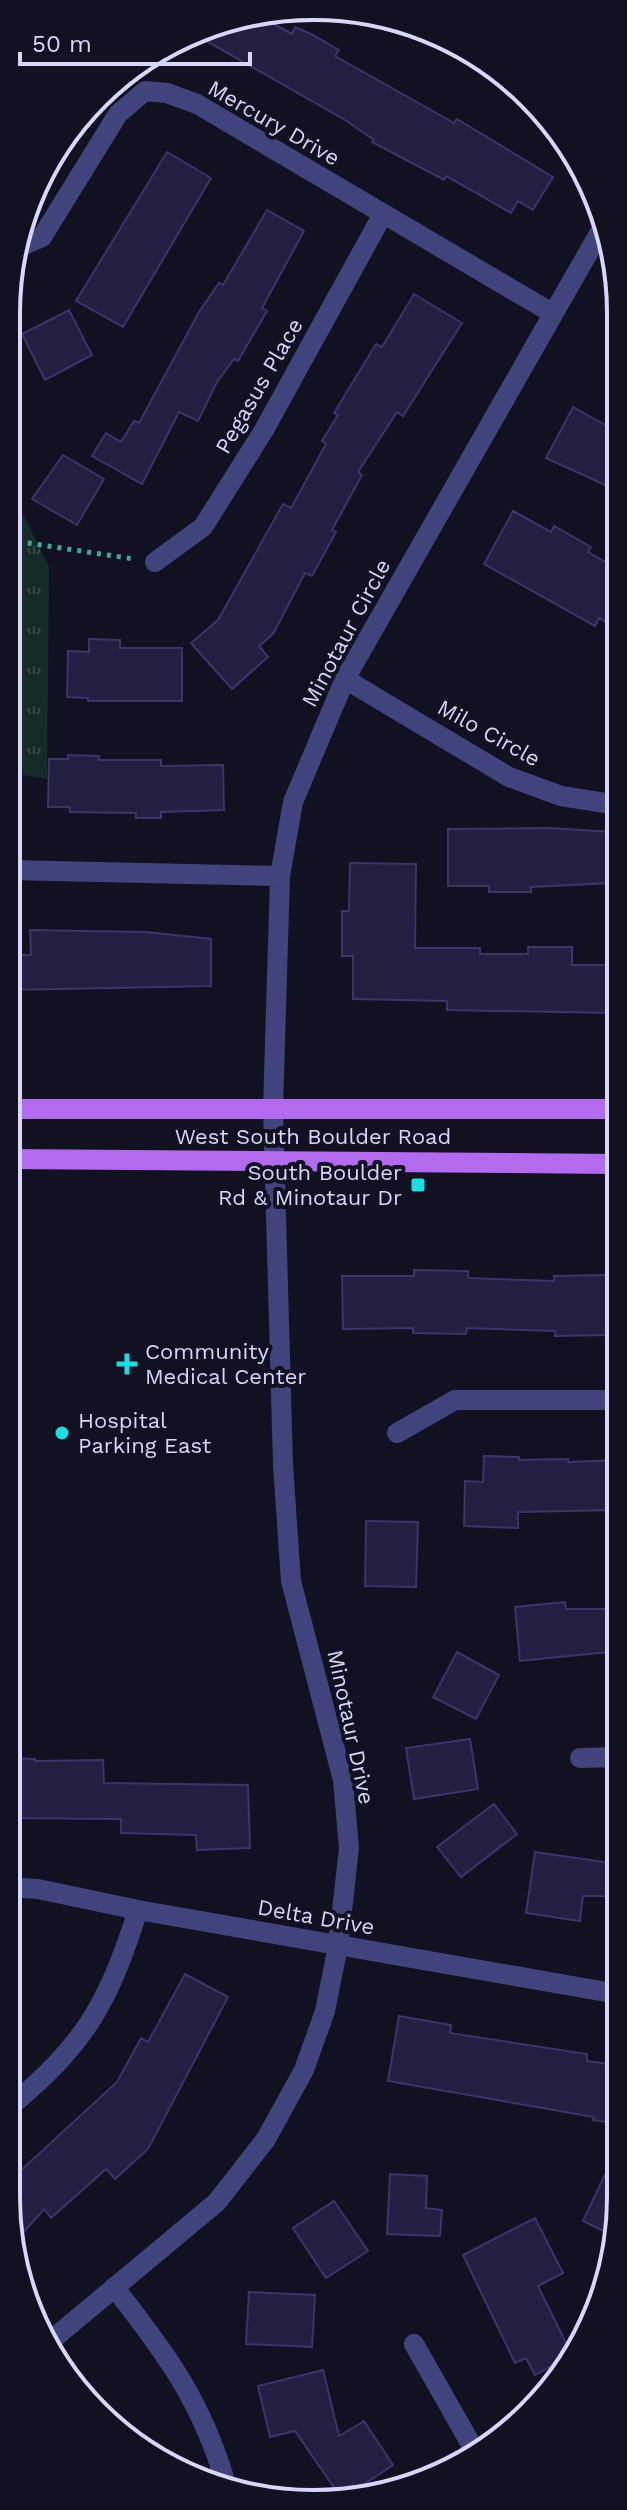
<svg xmlns="http://www.w3.org/2000/svg" width="627" height="2510" font-family="'Work Sans',sans-serif">
  <defs>
    <pattern id="park-tufts" width="24" height="20" patternUnits="userSpaceOnUse" patternTransform="scale(2)"><rect width="24" height="20" fill="#142b29"/><path d="M3 7l-1-3M5 7V3M7 7l1-3M15 17l-1-3M17 17v-4M19 17l1-3" fill="none" stroke="#354949"/></pattern>
  </defs>
  <rect width="100%" height="100%" fill="#121122"/>
  <path fill="url(#park-tufts)" d="M 8,484 L 49,567 L 47,779 L 8,772 Z"/>
  <path fill="#231f41" stroke="#3a346a" stroke-width="2" d="M 257,15 L 292,34 L 295,27 L 311,34 L 339,50 L 335,56 L 454,123 L 457,119 L 553,177 L 533,210 L 518,201 L 511,213 L 446,176 L 444,180 L 372,142 L 374,140 L 345,120 L 196,35 L 234,16 Z
    M 167,152 L 211,178 L 123,327 L 76,301 Z
    M 267,210 L 304,231 L 262,308 L 267,311 L 238,361 L 234,359 L 217,382 L 198,421 L 179,412 L 142,484 L 92,456 L 106,433 L 121,442 L 134,421 L 139,423 L 199,312 L 219,283 L 223,285 Z
    M 414,294 L 462,323 L 403,416 L 397,412 L 358,472 L 362,475 L 332,530 L 336,532 L 312,576 L 305,573 L 273,634 L 259,646 L 268,657 L 232,689 L 191,643 L 218,620 L 283,504 L 291,508 L 326,444 L 322,441 L 338,415 L 334,413 L 376,344 L 382,347 Z
    M 69,310 L 92,355 L 45,380 L 22,334 Z
    M 573,407 L 618,432 L 618,491 L 546,458 Z
    M 63,455 L 104,479 L 77,525 L 32,499 Z
    M 513,511 L 551,532 L 554,526 L 591,547 L 588,552 L 618,569 L 618,629 L 599,618 L 595,626 L 484,564 Z
    M 89,639 L 120,640 L 120,648 L 182,648 L 182,701 L 88,701 L 88,698 L 67,697 L 68,651 L 89,652 Z
    M 68,755 L 99,756 L 99,760 L 161,760 L 161,766 L 223,765 L 224,810 L 161,812 L 161,818 L 136,818 L 136,813 L 70,812 L 70,807 L 48,807 L 49,759 L 68,759 Z
    M 549,828 L 613,832 L 612,883 L 531,887 L 531,892 L 489,892 L 489,886 L 448,886 L 448,829 Z
    M 350,863 L 416,864 L 415,948 L 480,948 L 480,954 L 528,954 L 528,947 L 572,947 L 572,965 L 613,965 L 613,1013 L 447,1010 L 447,1001 L 353,999 L 353,956 L 342,956 L 342,911 L 349,911 Z
    M 30,930 L 146,932 L 211,939 L 211,986 L 8,990 L 8,955 L 31,955 Z
    M 414,1270 L 468,1271 L 468,1278 L 554,1281 L 554,1276 L 608,1275 L 609,1335 L 555,1336 L 555,1331 L 467,1328 L 466,1334 L 413,1333 L 413,1328 L 343,1329 L 342,1276 L 414,1276 Z
    M 484,1456 L 519,1457 L 519,1460 L 568,1459 L 568,1462 L 618,1460 L 618,1510 L 518,1512 L 518,1528 L 464,1526 L 465,1481 L 483,1482 Z
    M 366,1521 L 418,1522 L 416,1587 L 365,1586 Z
    M 565,1602 L 566,1609 L 618,1609 L 618,1651 L 520,1661 L 515,1607 Z
    M 457,1652 L 499,1675 L 476,1719 L 433,1697 Z
    M 470,1739 L 478,1789 L 414,1799 L 406,1748 Z
    M 7,1758 L 35,1759 L 35,1761 L 103,1760 L 104,1783 L 248,1785 L 250,1848 L 197,1850 L 196,1835 L 121,1833 L 121,1819 L 7,1818 Z
    M 494,1804 L 517,1834 L 461,1877 L 437,1847 Z
    M 535,1852 L 618,1864 L 618,1896 L 583,1896 L 580,1921 L 526,1913 Z
    M 185,1974 L 228,1997 L 148,2149 L 115,2179 L 106,2169 L 51,2218 L 44,2209 L 15,2242 L 6,2184 L 117,2082 L 141,2038 L 148,2042 Z
    M 399,2016 L 451,2025 L 450,2033 L 587,2054 L 587,2061 L 618,2065 L 618,2124 L 593,2120 L 594,2117 L 388,2081 Z
    M 618,2147 L 618,2238 L 583,2221 Z
    M 390,2174 L 427,2176 L 426,2208 L 442,2210 L 440,2236 L 387,2234 Z
    M 334,2201 L 368,2251 L 326,2278 L 293,2228 Z
    M 535,2218 L 563,2273 L 538,2286 L 572,2355 L 535,2375 L 526,2358 L 515,2363 L 463,2255 Z
    M 249,2292 L 315,2295 L 312,2347 L 246,2344 Z
    M 323,2370 L 339,2436 L 364,2421 L 393,2465 L 342,2499 L 295,2431 L 270,2437 L 258,2386 Z"/>
  <g fill="none" stroke-linecap="round" stroke-linejoin="round">
    <path stroke="#3da899" stroke-width="5" stroke-dasharray="4 6" stroke-linecap="butt" d="M 8,533 L 8,531
      M 8,540 L 134,559"/>
    <path stroke="#41437c" stroke-width="20" d="M 17,248 L 42,237 L 118,114 L 145,91 L 167,93 L 197,104 L 552,313
      M 155,562 L 203,527 L 264,430 L 383,214
      M 345,679 L 509,777 L 561,796 L 618,805
      M 8,870 L 280,876
      M 397,1433 L 455,1400 L 618,1400
      M 580,1758 L 618,1757
      M 6,1887 L 38,1889 L 138,1910 L 618,1994
      M 6,2110 C 85,2044 107,2007 138,1910
      M 114,2287 C 166,2353 203,2403 226,2485
      M 48,2343 L 217,2202 L 266,2139 L 304,2070 L 325,2011 L 338,1946 L 349,1848 L 343,1780 L 291,1581 L 283,1465 L 273,1109 L 280,876 L 293,802 L 345,679 L 604,225
      M 414,2344 L 476,2453"/>
    <path stroke="#b26aee" stroke-width="20" d="M 8,1109 L 618,1109
      M 7,1159 L 618,1164"/>
  </g>
  <g fill="#1adee2" stroke="#121122" stroke-width="3">
    <rect x="410" y="1177" width="16" height="16" rx="4"/>
    <path d="M123 1352h8v8h8v8h-8v8h-8v-8h-8v-8h8z"/>
    <circle cx="62" cy="1433" r="8"/>
  </g>
  <g text-anchor="middle" dominant-baseline="central" stroke-width="8" stroke-linejoin="round" paint-order="stroke">
    <g font-size="22" fill="#d8d6fa" stroke="#121122">
      <text transform="translate(274 123) rotate(30)">Mercury Drive</text>
      <text transform="translate(259 386) rotate(-60)">Pegasus Place</text>
      <text transform="translate(346 633) rotate(-62)">Minotaur Circle</text>
      <text transform="translate(489 733) rotate(29)">Milo Circle</text>
      <text x="313" y="1136">West South Boulder Road</text>
      <text transform="translate(351 1727) rotate(78)">Minotaur Drive</text>
      <text transform="translate(316 1917) rotate(10)">Delta Drive</text>
    </g>
    <g font-size="22" fill="#d8d6fa" stroke="#121122" text-anchor="start">
      <text x="402" y="1172" text-anchor="end">South Boulder<tspan x="402" dy="25">Rd &amp; Minotaur Dr</tspan></text>
      <text x="145" y="1351">Community<tspan x="145" dy="25">Medical Center</tspan></text>
      <text x="78" y="1420">Hospital<tspan x="78" dy="25">Parking East</tspan></text>
    </g>
  </g>
  <path d="M0 0H627V2510H0ZM313 20H314A293 293 0 0 1 607 313V2197A293 293 0 0 1 314 2490H313A293 293 0 0 1 20 2197V313A293 293 0 0 1 313 20Z" fill="#121122" fill-rule="evenodd"/>
  <path fill="none" stroke="#d8d6fa" stroke-width="4" d="M313 20H314A293 293 0 0 1 607 313V2197A293 293 0 0 1 314 2490H313A293 293 0 0 1 20 2197V313A293 293 0 0 1 313 20Z"/>
  <path d="M20 52v12h230v-12" fill="none" stroke="#d8d6fa" stroke-width="4"/>
  <text x="32" y="52" font-size="24" fill="#d8d6fa" stroke="#121122" stroke-width="6" paint-order="stroke">50 m</text>
</svg>
